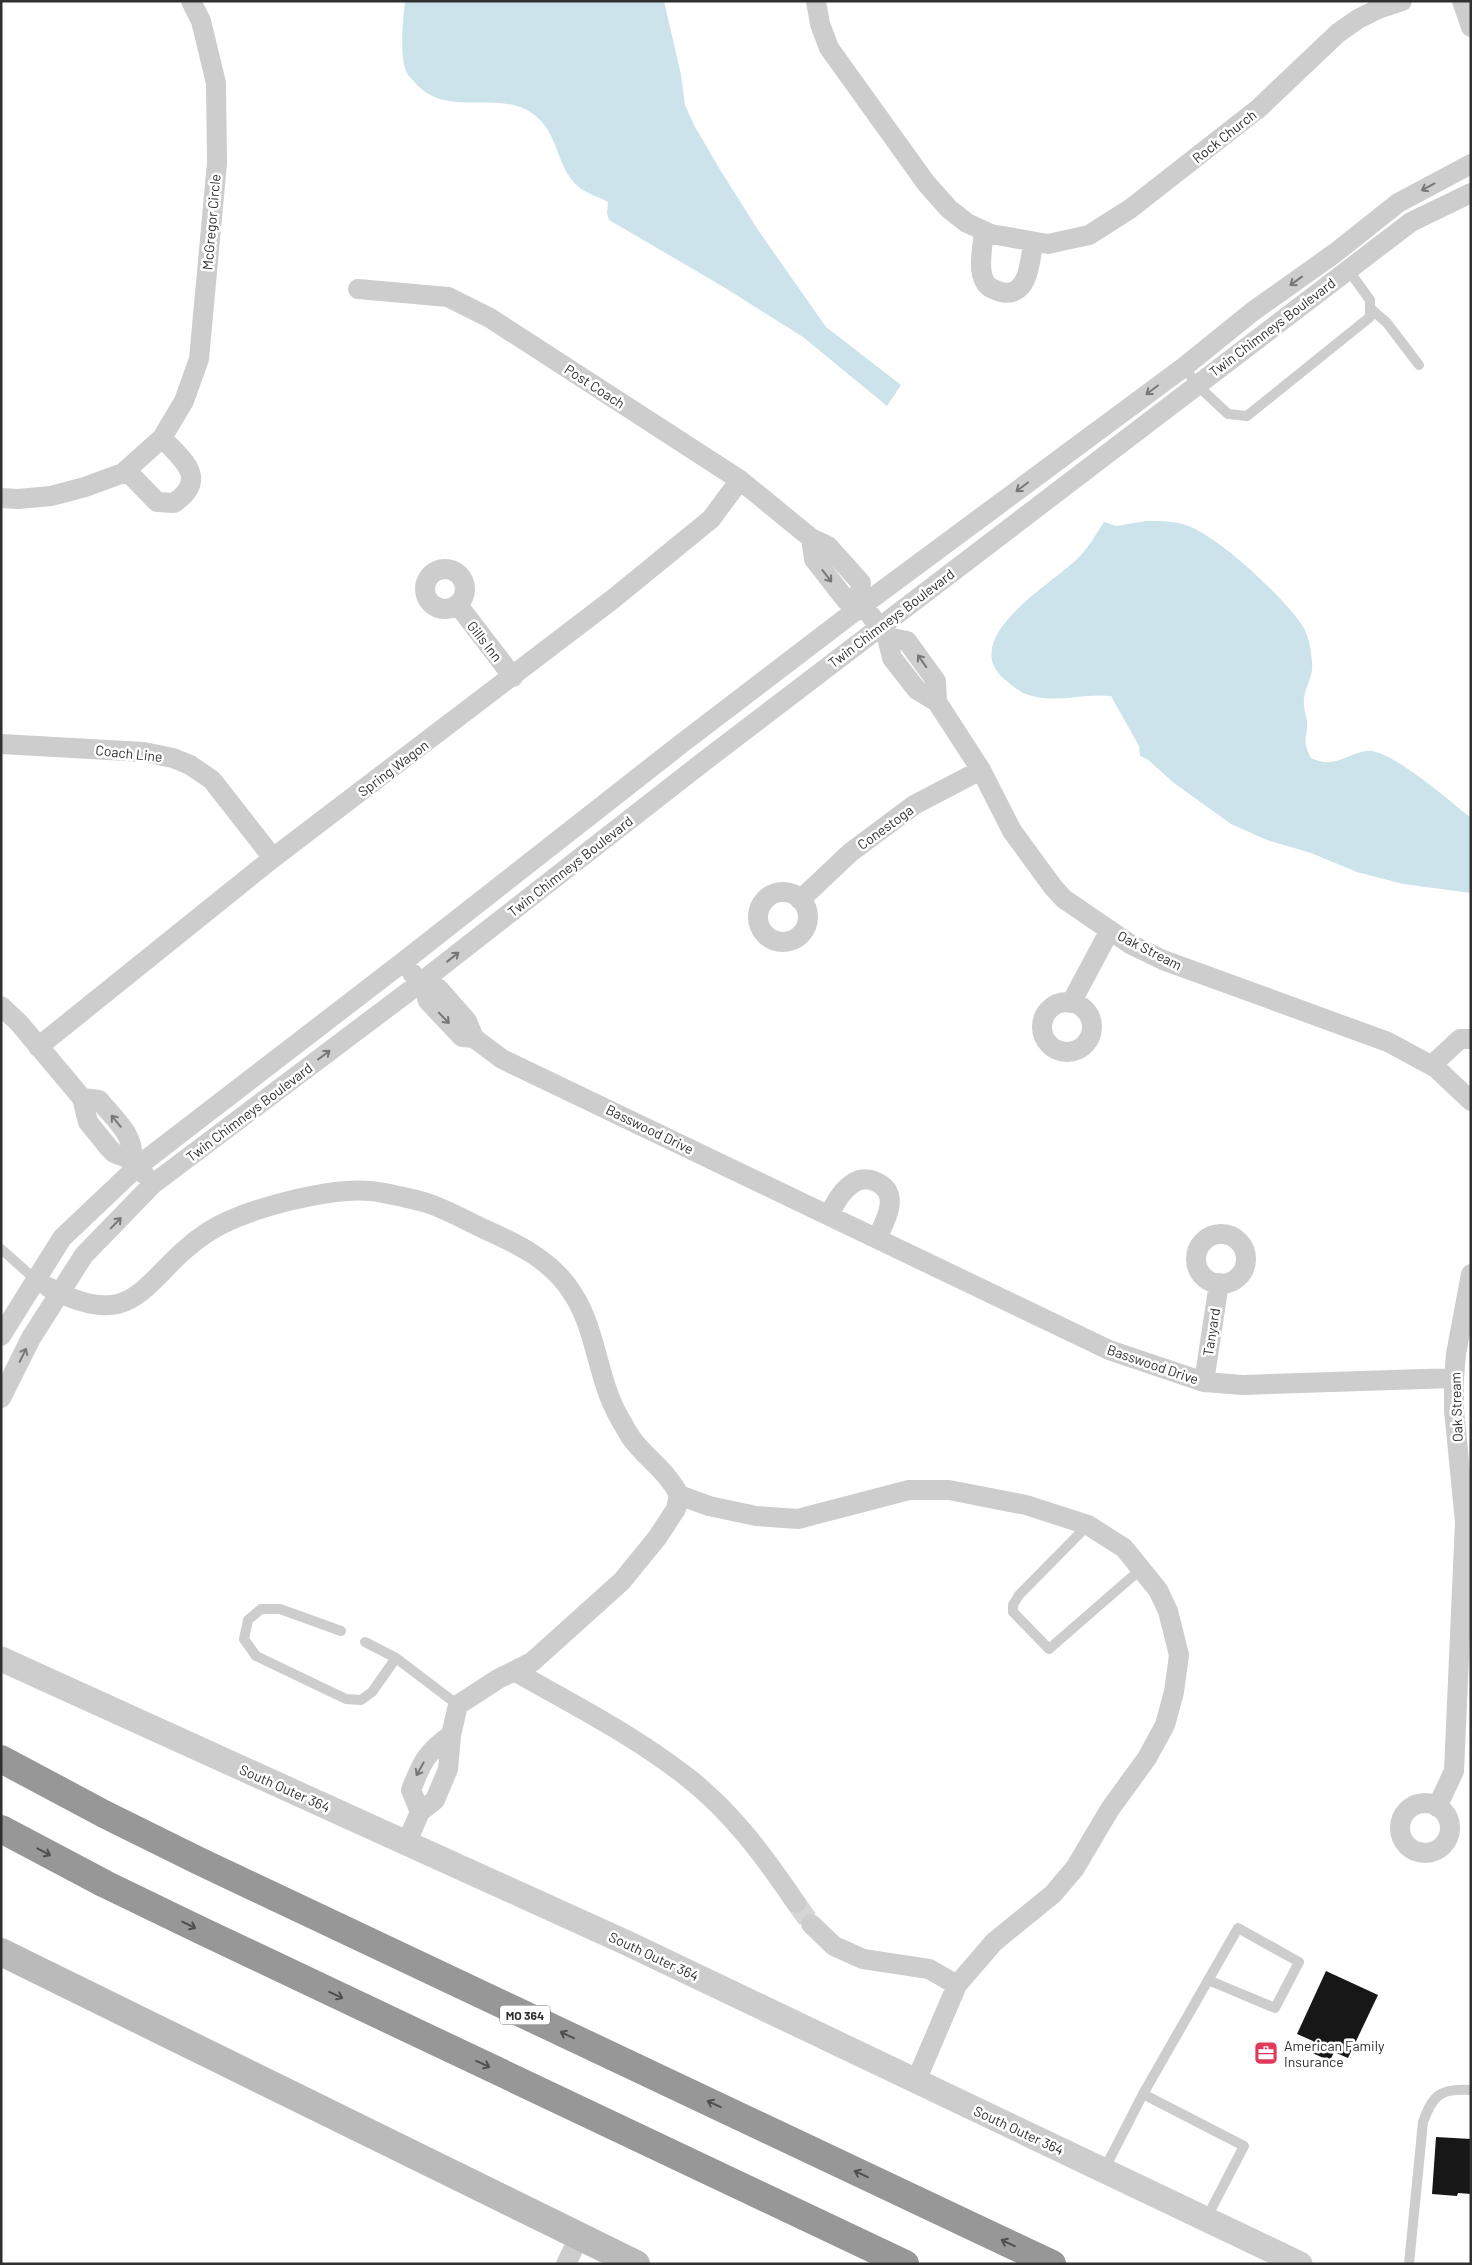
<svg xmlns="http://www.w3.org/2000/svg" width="1472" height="2265" font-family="Barlow,sans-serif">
  <rect width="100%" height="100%" fill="#fff"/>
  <path fill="#cce3eb" d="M 405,1 L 664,1 L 681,75 L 685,105 L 694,125 L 719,168 L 758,230 L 826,327 L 901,385 L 887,406 L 803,337 L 722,286 L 609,220 L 607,213 L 608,202 C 599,197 588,194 580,188 C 558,171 559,139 540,120 C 507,85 450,120 417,85 C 414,81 409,77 407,73 C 399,58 403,19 405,1 Z
    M 1146,521 C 1162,521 1177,521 1191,527 C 1222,540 1283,597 1302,625 C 1309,635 1311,651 1312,662 C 1314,676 1305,686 1304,699 C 1303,706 1306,715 1307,722 C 1308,739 1301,739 1311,758 C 1335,769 1344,755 1366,751 C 1389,747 1452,803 1471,818 L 1471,893 L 1403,884 L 1357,872 L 1311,853 L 1267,840 L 1231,824 L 1174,783 L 1147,759 L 1140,756 L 1139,746 L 1111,696 C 1084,693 1058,703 1032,696 C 1020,694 1012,685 1003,678 C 959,637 1053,583 1077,559 C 1088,549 1096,534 1104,522 L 1116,526 Z"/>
  <path fill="#171717" d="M 1326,1971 L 1378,1995 L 1348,2058 L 1334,2052 L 1330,2061 L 1308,2051 L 1313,2041 L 1297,2034 Z
    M 1436,2137 L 1471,2139 L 1471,2194 L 1458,2193 L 1457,2196 L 1432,2194 Z"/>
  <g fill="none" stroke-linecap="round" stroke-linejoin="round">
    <path stroke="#d6d6d6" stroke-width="20" stroke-dasharray="20 10" stroke-linecap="butt" d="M 796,1903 L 811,1924"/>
    <path stroke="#cdcdcd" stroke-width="10" d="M 1370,308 L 1387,323 L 1419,365
      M 1184,367 L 1197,385 L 1228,414 L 1247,416 L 1370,317 L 1370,300 L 1346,267
      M 1,1249 L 36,1280
      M 1088,1525 L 1019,1595 L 1013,1605 L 1013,1612 L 1049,1649 L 1141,1569
      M 341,1631 L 280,1609 L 261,1609 L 248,1620 L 244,1639 L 256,1656 L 346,1699 L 361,1700 L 372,1692 L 396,1658
      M 365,1642 L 396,1658 L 458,1705
      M 1143,2094 L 1244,2146 L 1206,2219
      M 1104,2170 L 1143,2094 L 1238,1928 L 1299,1962 L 1275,2008 L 1208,1980
      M 1409,2264 L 1423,2122 C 1433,2095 1440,2088 1471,2090"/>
    <path stroke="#cdcdcd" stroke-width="20" d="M 816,1 L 820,24 L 829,48 L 926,183 L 949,209 L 967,223 L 991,234 L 1048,244 L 1089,235 L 1130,209 L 1259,108 L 1338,33 L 1358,19 L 1378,9 L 1402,1
      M 1462,1 L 1471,27
      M 984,231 C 983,245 977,269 985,282 C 988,288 995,290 1001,292 C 1029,298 1030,261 1033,243
      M 358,289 L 448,297 L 490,318 L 740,480 L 811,538 L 828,546 L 861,583 L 858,599 L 887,637 L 892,658 L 917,690 L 937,702 L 981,770 L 1012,831 L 1053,887 L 1064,899 L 1130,944 L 1163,960 L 1388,1042 L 1436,1068 L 1471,1101
      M 126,470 L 157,502 L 174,503 C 209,479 183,460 162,438
      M 1,498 L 18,499 L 51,496 L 85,487 L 123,473 L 162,438 L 184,401 L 199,359 L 217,163 L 216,83 L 201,21 L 191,1
      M 811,538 L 814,559 L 846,600 L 858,599
      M425 589a20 20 0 1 1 40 0a20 20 0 1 1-40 0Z
      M 458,605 L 513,677
      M 887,637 L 907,641 L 936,681 L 937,702
      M 1,744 L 144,752 L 173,758 L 190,765 L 212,780 L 273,858
      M758 917a25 25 0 1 1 50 0a25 25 0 1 1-50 0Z
      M 800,900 L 851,852 L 914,805 L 981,770
      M 412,973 L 424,987 L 428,1001 L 462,1037 L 474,1038 L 502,1059 L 1109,1350 L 1204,1382 L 1243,1385 L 1454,1378
      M 424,987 L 439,989 L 467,1021 L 474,1038
      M1042 1027a25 25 0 1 1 50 0a25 25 0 1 1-50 0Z
      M 1071,1003 L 1110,930
      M 1,1006 L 19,1023 L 82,1098 L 88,1122 L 109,1148 L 114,1153 L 132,1160 L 145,1175
      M 38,1047 L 273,858 L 613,599 L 711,519 L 740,480
      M 1432,1065 L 1460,1039 L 1471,1039
      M 82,1098 L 99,1100 C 114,1119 135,1134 132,1160
      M 829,1215 C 835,1204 841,1191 852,1184 C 858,1179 867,1178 874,1181 C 902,1192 886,1220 877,1238
      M1196 1259a25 25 0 1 1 50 0a25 25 0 1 1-50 0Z
      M 48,1287 C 140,1337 143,1274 208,1232 C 243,1209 330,1187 371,1191 C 388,1193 408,1198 424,1202 C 444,1208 465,1220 484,1229 C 518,1244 553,1261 573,1294 C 597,1331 597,1379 619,1417 C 623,1424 627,1432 632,1439 C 647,1459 668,1472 679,1495 L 676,1509 L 657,1538 L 622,1581 L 532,1662 L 498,1679 L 458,1705 L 451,1735 L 448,1769 L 435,1800 L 420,1812 L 406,1844
      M 1,1336 L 62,1238 L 138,1166 L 403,962 L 681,744 L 863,605 L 1184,367 L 1252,312 L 1335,253 L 1398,203 L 1471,164
      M 1204,1382 L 1219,1283
      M 1,1398 L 31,1338 L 84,1255 L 153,1184 L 420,983 L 698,766 L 1411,222 L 1471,193
      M 679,1495 L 709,1506 L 756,1516 L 798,1519 L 909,1490 L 949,1490 L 1026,1505 L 1088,1525 L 1124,1548 L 1158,1590 L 1168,1611 L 1179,1655 L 1174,1692 L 1165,1725 L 1147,1758 L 1110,1809 L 1075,1868 L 1053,1894 L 994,1942 L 957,1985 L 916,2081
      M 514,1671 C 573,1704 633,1735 687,1777 C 731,1811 765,1857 796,1903
      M1400 1828a25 25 0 1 1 50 0a25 25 0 1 1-50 0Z
      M 1437,1807 L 1454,1771 L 1465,1522 L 1454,1410 L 1454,1378 L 1456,1354 L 1471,1274
      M 420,1812 L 411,1790 C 421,1764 427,1751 451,1735
      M 811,1924 L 834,1946 L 863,1959 L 929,1969 L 957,1985
      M 566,2264 L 579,2237"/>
    <path stroke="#cdcdcd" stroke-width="25" d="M 1,1659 L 629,1944 L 1300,2264"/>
    <path stroke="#bababa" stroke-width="28" d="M 1,1952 L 636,2264"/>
    <path stroke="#979797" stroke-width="28" d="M 1,1759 L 104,1814 L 199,1861 L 1052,2264
      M 1,1829 L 105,1884 L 200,1930 L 905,2264"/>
  </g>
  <defs><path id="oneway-shaft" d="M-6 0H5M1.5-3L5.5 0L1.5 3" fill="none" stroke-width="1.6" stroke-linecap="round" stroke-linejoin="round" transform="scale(1.25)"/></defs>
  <g stroke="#777">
    <use href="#oneway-shaft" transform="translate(1428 187) rotate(152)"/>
    <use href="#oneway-shaft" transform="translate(1296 281) rotate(144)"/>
    <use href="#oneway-shaft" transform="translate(1152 390) rotate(143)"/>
    <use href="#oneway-shaft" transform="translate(1022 487) rotate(143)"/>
    <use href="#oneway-shaft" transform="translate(827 576) rotate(52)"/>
    <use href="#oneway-shaft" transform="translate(922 661) rotate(-125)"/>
    <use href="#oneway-shaft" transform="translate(453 957) rotate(-38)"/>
    <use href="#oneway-shaft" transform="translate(444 1018) rotate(46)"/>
    <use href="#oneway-shaft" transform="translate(324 1055) rotate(-37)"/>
    <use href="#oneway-shaft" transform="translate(116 1121) rotate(-129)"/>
    <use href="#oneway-shaft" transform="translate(116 1223) rotate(-46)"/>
    <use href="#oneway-shaft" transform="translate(23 1355) rotate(-64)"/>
    <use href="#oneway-shaft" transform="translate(420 1769) rotate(119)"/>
  </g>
  <g stroke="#4f4f4f">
    <use href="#oneway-shaft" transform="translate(44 1852) rotate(28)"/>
    <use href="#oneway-shaft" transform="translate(189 1925) rotate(26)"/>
    <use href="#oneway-shaft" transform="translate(336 1995) rotate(25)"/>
    <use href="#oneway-shaft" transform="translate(567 2035) rotate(-155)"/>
    <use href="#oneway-shaft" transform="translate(483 2064) rotate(25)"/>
    <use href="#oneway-shaft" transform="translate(714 2104) rotate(-155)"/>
    <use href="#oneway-shaft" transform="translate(861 2174) rotate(-155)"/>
    <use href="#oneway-shaft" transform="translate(1008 2243) rotate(-155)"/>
  </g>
  <defs>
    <g id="office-square" transform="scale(1.25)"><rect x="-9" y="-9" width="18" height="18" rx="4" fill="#df3a58" stroke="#fff"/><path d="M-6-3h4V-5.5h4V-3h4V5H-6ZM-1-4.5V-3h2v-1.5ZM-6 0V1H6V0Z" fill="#fff"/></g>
  </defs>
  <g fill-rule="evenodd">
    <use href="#office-square" x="1266" y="2053"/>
  </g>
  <g text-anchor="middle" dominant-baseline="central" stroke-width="5" stroke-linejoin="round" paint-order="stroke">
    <rect fill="#fff" stroke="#6e6e6e" stroke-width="1" x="500" y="2005.5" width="50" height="19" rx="4"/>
    <g font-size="12" font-weight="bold" fill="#303030">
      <text x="525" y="2015">MO 364</text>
    </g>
    <g font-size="14" fill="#303030" stroke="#fff">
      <text transform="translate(1224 136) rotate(-38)">Rock Church</text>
      <text transform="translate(211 222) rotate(-85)">McGregor Circle</text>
      <text transform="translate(1272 327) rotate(-37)">Twin Chimneys Boulevard</text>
      <text transform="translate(595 386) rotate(33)">Post Coach</text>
      <text transform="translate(891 618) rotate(-37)">Twin Chimneys Boulevard</text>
      <text transform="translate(485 641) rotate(52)">Gills Inn</text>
      <text transform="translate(129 753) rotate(6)">Coach Line</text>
      <text transform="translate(393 768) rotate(-37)">Spring Wagon</text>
      <text transform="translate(885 827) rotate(-36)">Conestoga</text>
      <text transform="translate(570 866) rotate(-38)">Twin Chimneys Boulevard</text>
      <text transform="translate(1150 950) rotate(27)">Oak Stream</text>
      <text transform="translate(249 1112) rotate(-37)">Twin Chimneys Boulevard</text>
      <text transform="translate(650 1129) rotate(26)">Basswood Drive</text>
      <text transform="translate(1211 1332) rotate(-81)">Tanyard</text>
      <text transform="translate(1153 1364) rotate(19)">Basswood Drive</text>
      <text transform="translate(1456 1407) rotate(-92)">Oak Stream</text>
      <text transform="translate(285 1788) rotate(24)">South Outer 364</text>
      <text transform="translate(654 1956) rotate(25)">South Outer 364</text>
      <text transform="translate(1019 2130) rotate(25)">South Outer 364</text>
    </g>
    <g font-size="14" fill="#303030" stroke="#fff" text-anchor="start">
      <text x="1284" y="2045">American Family<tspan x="1284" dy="16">Insurance</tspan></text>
    </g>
  </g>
  <rect width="1472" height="2265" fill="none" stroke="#303030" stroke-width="5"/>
</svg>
